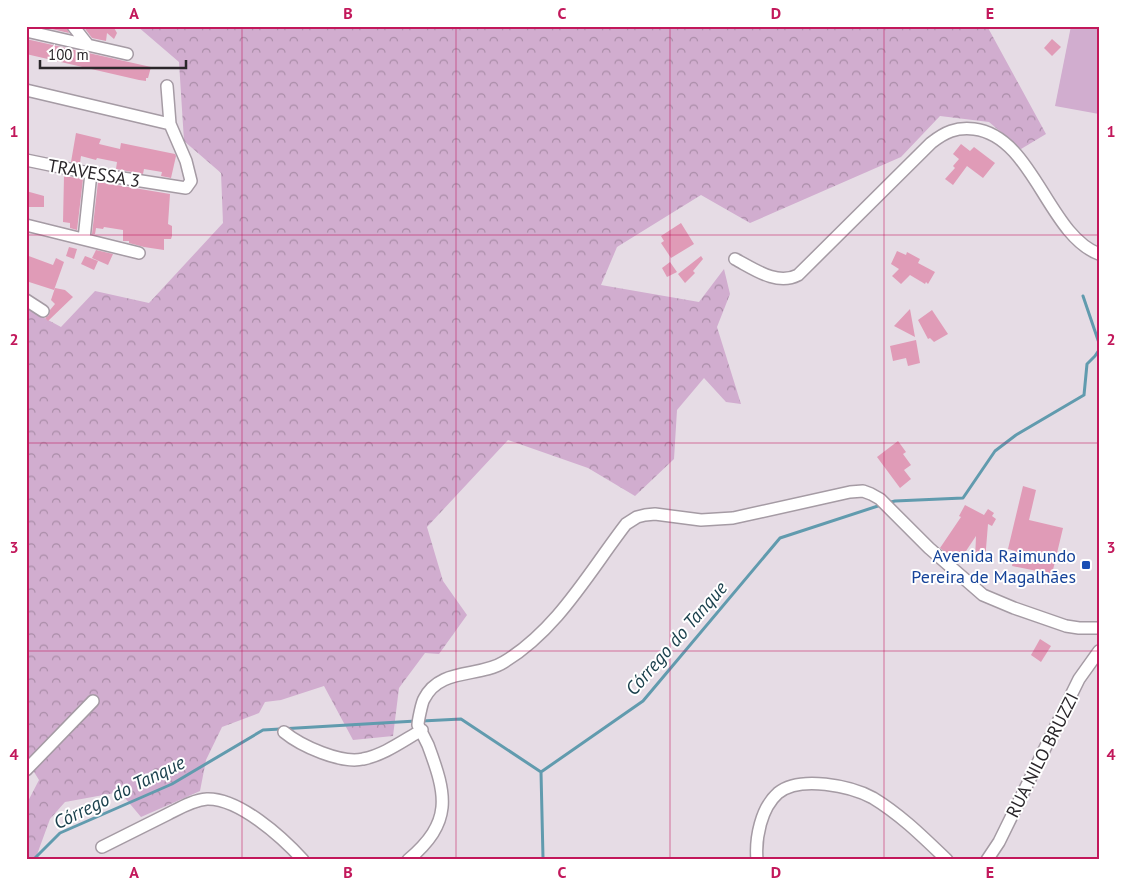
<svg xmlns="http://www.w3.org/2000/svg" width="1125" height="886" font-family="'PT Sans',sans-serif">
  <defs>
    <pattern id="forest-crowns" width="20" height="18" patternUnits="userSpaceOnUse" patternTransform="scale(1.25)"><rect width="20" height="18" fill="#d1adcf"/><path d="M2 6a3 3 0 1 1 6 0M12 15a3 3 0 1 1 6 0" fill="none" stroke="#aa8da8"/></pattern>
  </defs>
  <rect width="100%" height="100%" fill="#e6dce5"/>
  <path fill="#d1adcf" d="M 1071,26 L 1099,26 L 1099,114 L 1055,106 Z"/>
  <path fill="url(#forest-crowns)" d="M 137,26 L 987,26 L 1046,134 L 1021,149 L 989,122 L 940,116 L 901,157 L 750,223 L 701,195 L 617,247 L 601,285 L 699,302 L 724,269 L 730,294 L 717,327 L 741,404 L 726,402 L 704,378 L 677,410 L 674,459 L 635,496 L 588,468 L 508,440 L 427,527 L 443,581 L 467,615 L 439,654 L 425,653 L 399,688 L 393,736 L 353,740 L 324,686 L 281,700 L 265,702 L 259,713 L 222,727 L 206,760 L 200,791 L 141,817 L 120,792 L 65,802 L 50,819 L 35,860 L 26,860 L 26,805 L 39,780 L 26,759 L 26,308 L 61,327 L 95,291 L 149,303 L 223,223 L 221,173 L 184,141 L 179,62 Z"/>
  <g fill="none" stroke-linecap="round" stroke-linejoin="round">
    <path stroke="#619bae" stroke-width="3" d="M 1083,296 L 1099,343
      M 887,503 L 895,501 L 963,498 L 995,451 L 1016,435 L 1084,395 L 1087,364 L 1095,356 L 1099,350
      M 422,721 L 461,719 L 541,772 L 643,701 L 780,538 L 881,505
      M 33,860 L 60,833 L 172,784 L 263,730 L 416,721
      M 541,860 L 543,858 L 541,772"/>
  </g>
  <path fill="#e09bb7" d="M 39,26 L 66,26 L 69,33 Z
    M 83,26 L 113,26 L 117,33 L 114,39 L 107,33 L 106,41 L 92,38 Z
    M 26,39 L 151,67 L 148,78 L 146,78 L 146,81 L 139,80 L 26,54 Z
    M 1052,39 L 1061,47 L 1052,56 L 1044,48 Z
    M 76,133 L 101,139 L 99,144 L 120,149 L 121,143 L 175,154 L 176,156 L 171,178 L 161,176 L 162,172 L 144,169 L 143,174 L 116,169 L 117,162 L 97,158 L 96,160 L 81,156 L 80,163 L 71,162 Z
    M 961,144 L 970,151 L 974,147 L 995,163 L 983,178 L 967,166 L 953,185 L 945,179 L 955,168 L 953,166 L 959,159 L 953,154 Z
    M 64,176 L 83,179 L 77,230 L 70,228 L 70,223 L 63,222 Z
    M 98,182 L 170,194 L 168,224 L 172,226 L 172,236 L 171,239 L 164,239 L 164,250 L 144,247 L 129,243 L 129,241 L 123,241 L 123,230 L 104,227 L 103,229 L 96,228 L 95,234 L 92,234 Z
    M 26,191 L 44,196 L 44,207 L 26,207 Z
    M 681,223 L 694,244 L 671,258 L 661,243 L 664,241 L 661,236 Z
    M 69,247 L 77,249 L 74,259 L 66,256 Z
    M 96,250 L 113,254 L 108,265 L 92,258 Z
    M 897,251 L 906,255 L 907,252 L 920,259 L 918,263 L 935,272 L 928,284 L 926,282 L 925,284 L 910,275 L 901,284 L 892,276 L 899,269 L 891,264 Z
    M 26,255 L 53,265 L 56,258 L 64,262 L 54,290 L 26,281 Z
    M 85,256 L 98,261 L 94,270 L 81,264 Z
    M 701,256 L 703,259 L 693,271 L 695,273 L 685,283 L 678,274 Z
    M 670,262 L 677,272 L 667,277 L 662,268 Z
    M 55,288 L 65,290 L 73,297 L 48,321 L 45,318 L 49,315 L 50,310 L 55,304 L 51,300 Z
    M 910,309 L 915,337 L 894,326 Z
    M 932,310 L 948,334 L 934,342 L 930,338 L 928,339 L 918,320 Z
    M 916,340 L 920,363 L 908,366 L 906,358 L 893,361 L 890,346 Z
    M 898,441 L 906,452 L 903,454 L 911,465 L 904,470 L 911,479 L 900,488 L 877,457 Z
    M 1023,486 L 1036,490 L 1029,520 L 1063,528 L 1052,574 L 1012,566 L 1015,551 L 1008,549 Z
    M 965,505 L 984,515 L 988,509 L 994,513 L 992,516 L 996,519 L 992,526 L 988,524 L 985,561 L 975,560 L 976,536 L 960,560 L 953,559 L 940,548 L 961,517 L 959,516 Z
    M 1040,639 L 1051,646 L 1041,662 L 1031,655 Z"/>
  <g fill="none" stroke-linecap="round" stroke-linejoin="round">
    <g stroke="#a59ba4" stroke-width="14">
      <path id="minor" d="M 73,26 L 88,45
        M 26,31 L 127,54
        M 26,90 L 170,124 L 167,86
        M 26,160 L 84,172 L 186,188 L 191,181 L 186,161 L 170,124
        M 26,225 L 139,253
        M 84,239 L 91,173
        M 735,259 C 754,269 777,286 798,275 L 931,143 C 945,132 956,127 974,129 C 1033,136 1048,235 1099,254
        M 26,300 L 43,311
        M 284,732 C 301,746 341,764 363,759 C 384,755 404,740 422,730
        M 26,770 L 93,701
        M 102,847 C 124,836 146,825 168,814 C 180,808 193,800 207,799 C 239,798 282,837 303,860
        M 408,860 C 453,822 447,796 428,745 C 426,741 419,727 418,725 C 418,721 422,702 424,699 C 440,667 479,678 504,662 C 558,629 589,572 626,524 L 637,517 L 645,515 L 655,514 L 701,520 L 733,518 L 850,492 L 863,491 L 871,494 L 880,499 L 929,548 L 983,595 L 1014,608 L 1066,626 L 1079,628 L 1099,628
        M 757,860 C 755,838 761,808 778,793 C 800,775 851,786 873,798 C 901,815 923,837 947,860
        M 987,860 L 999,842 L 1079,679 L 1099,651"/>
    </g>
    <use href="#minor" stroke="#fff" stroke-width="11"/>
  </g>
  <path fill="none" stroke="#c2185b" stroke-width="1" stroke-opacity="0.55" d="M 242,26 L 242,860M 456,26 L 456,860M 670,26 L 670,860M 884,26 L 884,860M 26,235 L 1099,235M 26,443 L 1099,443M 26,651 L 1099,651"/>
  <rect fill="#1a4fb4" stroke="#fff" stroke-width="2" x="1081" y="560" width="10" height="10" rx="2.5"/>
  <g text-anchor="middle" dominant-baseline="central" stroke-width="4" stroke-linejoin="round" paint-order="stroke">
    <g font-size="18" fill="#2a262a" stroke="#fff">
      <text transform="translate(94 173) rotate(10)">TRAVESSA 3</text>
      <text transform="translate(1042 755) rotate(-63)">RUA NILO BRUZZI</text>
    </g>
    <g font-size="18" fill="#164399" stroke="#fff" text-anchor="end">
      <text x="1076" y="555">Avenida Raimundo<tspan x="1076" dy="21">Pereira de Magalhães</tspan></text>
    </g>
    <g font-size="19" font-style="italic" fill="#1b414d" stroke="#fff">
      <text transform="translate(676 638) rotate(-49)">Córrego do Tanque</text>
      <text transform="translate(119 792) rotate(-26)">Córrego do Tanque</text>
    </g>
  </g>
  <rect width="1125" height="886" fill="none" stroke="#ffffff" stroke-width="55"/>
  <path d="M40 60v8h146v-8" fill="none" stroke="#2a262a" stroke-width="2.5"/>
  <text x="48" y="60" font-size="15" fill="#2a262a" stroke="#ffffff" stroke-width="4" paint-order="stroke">100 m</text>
  <rect x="28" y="28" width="1070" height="830" fill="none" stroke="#c2185b" stroke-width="2"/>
  <g font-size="16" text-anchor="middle" font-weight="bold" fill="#c2185b">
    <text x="134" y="19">A</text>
    <text x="348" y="19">B</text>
    <text x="562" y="19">C</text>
    <text x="776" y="19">D</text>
    <text x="990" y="19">E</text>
    <text x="14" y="137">1</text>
    <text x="1111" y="137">1</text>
    <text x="14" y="345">2</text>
    <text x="1111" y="345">2</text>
    <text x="14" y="553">3</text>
    <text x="1111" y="553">3</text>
    <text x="14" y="760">4</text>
    <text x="1111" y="760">4</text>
    <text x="134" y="878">A</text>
    <text x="348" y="878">B</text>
    <text x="562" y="878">C</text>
    <text x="776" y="878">D</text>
    <text x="990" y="878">E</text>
  </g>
</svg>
